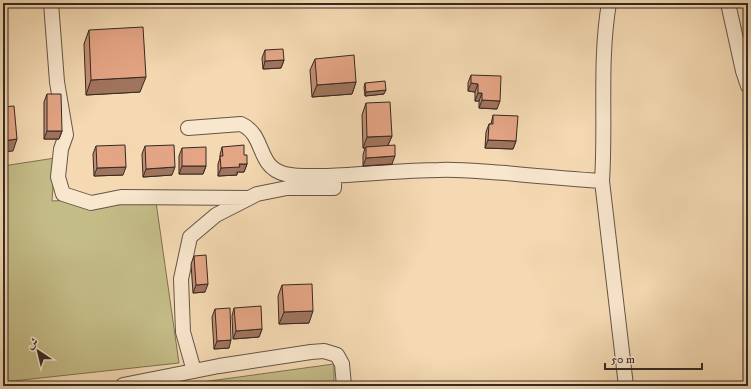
<svg xmlns="http://www.w3.org/2000/svg" width="751" height="389" font-family="'IM FELL DW Pica',Amiri,serif">
  <rect width="100%" height="100%" fill="#f4d9b2"/>
  <filter id="stains"><feTurbulence type="fractalNoise" baseFrequency=".005" numOctaves="4"/><feColorMatrix values="0 0 0 0 .2 0 0 0 0 .09 0 0 0 0 .02 0 0 0 .5 -.17"/></filter>
  <radialGradient id="worn" r=".72"><stop offset=".6" stop-color="#630" stop-opacity="0"/><stop offset="1" stop-color="#630" stop-opacity=".3"/></radialGradient>
  <path fill="#c4bc87" stroke="#7c7254" d="M 55,158 L 52,201 L 155,195 L 179,363 L 3,382 L 3,166 Z
    M 334,364 L 334,386 L 203,386 L 202,382 Z"/>
  <g fill="none" stroke-linecap="round" stroke-linejoin="round">
    <g stroke="#655546" stroke-width="16">
      <path id="street" d="M 51,3 L 57,82 L 66,135 L 61,149 L 58,177 L 63,194 L 91,203 L 121,197 L 249,198
        M 609,3 C 599,62 606,122 602,181 L 626,386
        M 728,3 L 743,71 L 748,86
        M 188,128 L 241,124 C 266,135 256,167 285,174 C 297,177 315,176 327,176 C 364,175 402,170 439,170 C 461,169 484,172 506,173 C 538,176 570,179 602,181
        M 194,371 L 183,332 L 181,279 L 190,237 L 216,215 L 257,194 L 287,188 L 334,188 L 334,176
        M 123,385 L 219,366 L 311,352 L 324,351 L 337,355 L 342,364 L 344,386"/>
    </g>
    <use href="#street" stroke="#f8e6cd" stroke-width="14"/>
  </g>
  <path fill="#c48e72" stroke="#352922" d="M 89,30 L 140,92 L 86,95 L 84,44 Z
    M 265,50 L 284,60 L 281,68 L 263,69 L 262,58 Z
    M 315,59 L 356,82 L 352,94 L 312,97 L 310,70 Z
    M 471,75 L 497,109 L 479,108 L 479,101 L 475,101 L 475,92 L 468,91 L 468,83 Z
    M 365,83 L 384,94 L 365,96 L 364,87 Z
    M 47,94 L 62,131 L 59,139 L 44,139 L 44,102 Z
    M 366,103 L 392,136 L 388,145 L 392,164 L 363,166 L 363,155 L 365,148 L 363,148 L 362,115 Z
    M 493,115 L 516,141 L 513,149 L 485,148 L 486,132 L 489,124 L 491,124 Z
    M 96,146 L 123,175 L 94,176 L 93,154 Z
    M 145,146 L 172,175 L 143,177 L 142,154 Z
    M 222,147 L 244,155 L 247,164 L 244,172 L 237,172 L 237,175 L 218,176 L 218,164 L 220,158 L 220,155 Z
    M 182,148 L 206,166 L 203,174 L 179,174 L 179,156 Z
    M 194,256 L 205,292 L 193,293 L 191,264 Z
    M 282,285 L 309,323 L 279,324 L 278,296 Z
    M 234,308 L 262,329 L 259,337 L 233,339 L 232,316 Z
    M 215,309 L 229,348 L 214,349 L 212,317 Z"/>
  <path fill="#a0745d" stroke="#352922" d="M 284,60 L 281,68 L 263,69 L 265,61 Z
    M 146,77 L 140,92 L 86,95 L 91,80 Z
    M 356,82 L 352,94 L 312,97 L 317,85 Z
    M 471,83 L 478,84 L 475,92 L 468,91 Z
    M 386,90 L 384,94 L 365,96 L 366,92 Z
    M 478,93 L 482,93 L 479,101 L 475,101 Z
    M 482,100 L 500,101 L 497,109 L 479,108 Z
    M 47,131 L 62,131 L 59,139 L 44,139 Z
    M 392,136 L 387,147 L 366,147 L 365,148 L 363,148 L 367,137 Z
    M 17,139 L 13,151 L 3,152 L 3,141 Z
    M 488,140 L 516,141 L 513,149 L 485,148 Z
    M 395,156 L 392,164 L 363,166 L 366,158 Z
    M 239,164 L 247,164 L 244,172 L 237,172 L 237,175 L 218,176 L 221,168 Z
    M 182,166 L 206,166 L 203,174 L 179,174 Z
    M 126,167 L 123,175 L 94,176 L 97,168 Z
    M 175,167 L 172,175 L 143,177 L 146,169 Z
    M 208,284 L 205,292 L 193,293 L 196,285 Z
    M 313,311 L 309,323 L 279,324 L 284,312 Z
    M 262,329 L 259,337 L 233,339 L 236,331 Z
    M 231,340 L 229,348 L 214,349 L 217,341 Z"/>
  <path fill="#e4a585" stroke="#352922" d="M 143,27 L 146,77 L 91,80 L 89,30 Z
    M 283,49 L 284,60 L 265,61 L 265,50 Z
    M 354,55 L 356,82 L 317,85 L 315,59 Z
    M 471,75 L 501,76 L 500,101 L 482,100 L 482,93 L 478,93 L 478,84 L 471,83 Z
    M 385,81 L 386,90 L 366,92 L 365,83 Z
    M 47,94 L 61,94 L 62,131 L 47,131 Z
    M 390,102 L 392,136 L 367,137 L 366,103 Z
    M 14,106 L 17,139 L 3,141 L 3,107 Z
    M 493,115 L 518,116 L 516,141 L 488,140 L 489,124 L 493,124 Z
    M 125,145 L 126,167 L 97,168 L 96,146 Z
    M 174,145 L 175,167 L 146,169 L 145,146 Z
    M 244,145 L 244,155 L 247,155 L 247,164 L 239,164 L 240,167 L 221,168 L 220,156 L 223,156 L 222,147 Z
    M 395,145 L 395,156 L 366,158 L 366,147 Z
    M 206,147 L 206,166 L 182,166 L 182,148 Z
    M 206,255 L 208,284 L 196,285 L 194,256 Z
    M 312,284 L 313,311 L 284,312 L 282,285 Z
    M 261,306 L 262,329 L 236,331 L 234,308 Z
    M 230,308 L 231,340 L 217,341 L 215,309 Z"/>
  <rect width="751" height="389" fill="none" stroke="#f4d9b2" stroke-width="16"/>
  <rect x="4" y="4" width="743" height="381" fill="none" stroke="#352922" stroke-width="2"/>
  <rect x="8" y="8" width="735" height="373" fill="none" stroke="#352922"/>
  <g transform="translate(38 351) rotate(325)" stroke="#f8e6cd" stroke-width="3" paint-order="stroke">
  <path d="M0-3L7 15L0 10L-7 15Z" fill="#352922"/>
  <text y="-6" font-size="11" font-weight="bold" text-anchor="middle" fill="#352922">ش</text>
  </g>
  <path d="M605 363v6h97v-6" fill="none" stroke="#352922" stroke-width="2"/>
  <text x="611" y="363" font-size="12" fill="#352922" stroke="#f8e6cd" stroke-width="3" paint-order="stroke">50 m</text>
  <rect width="100%" height="100%" filter="url(#stains)"/>
  <rect width="100%" height="100%" fill="url(#worn)"/>
</svg>
